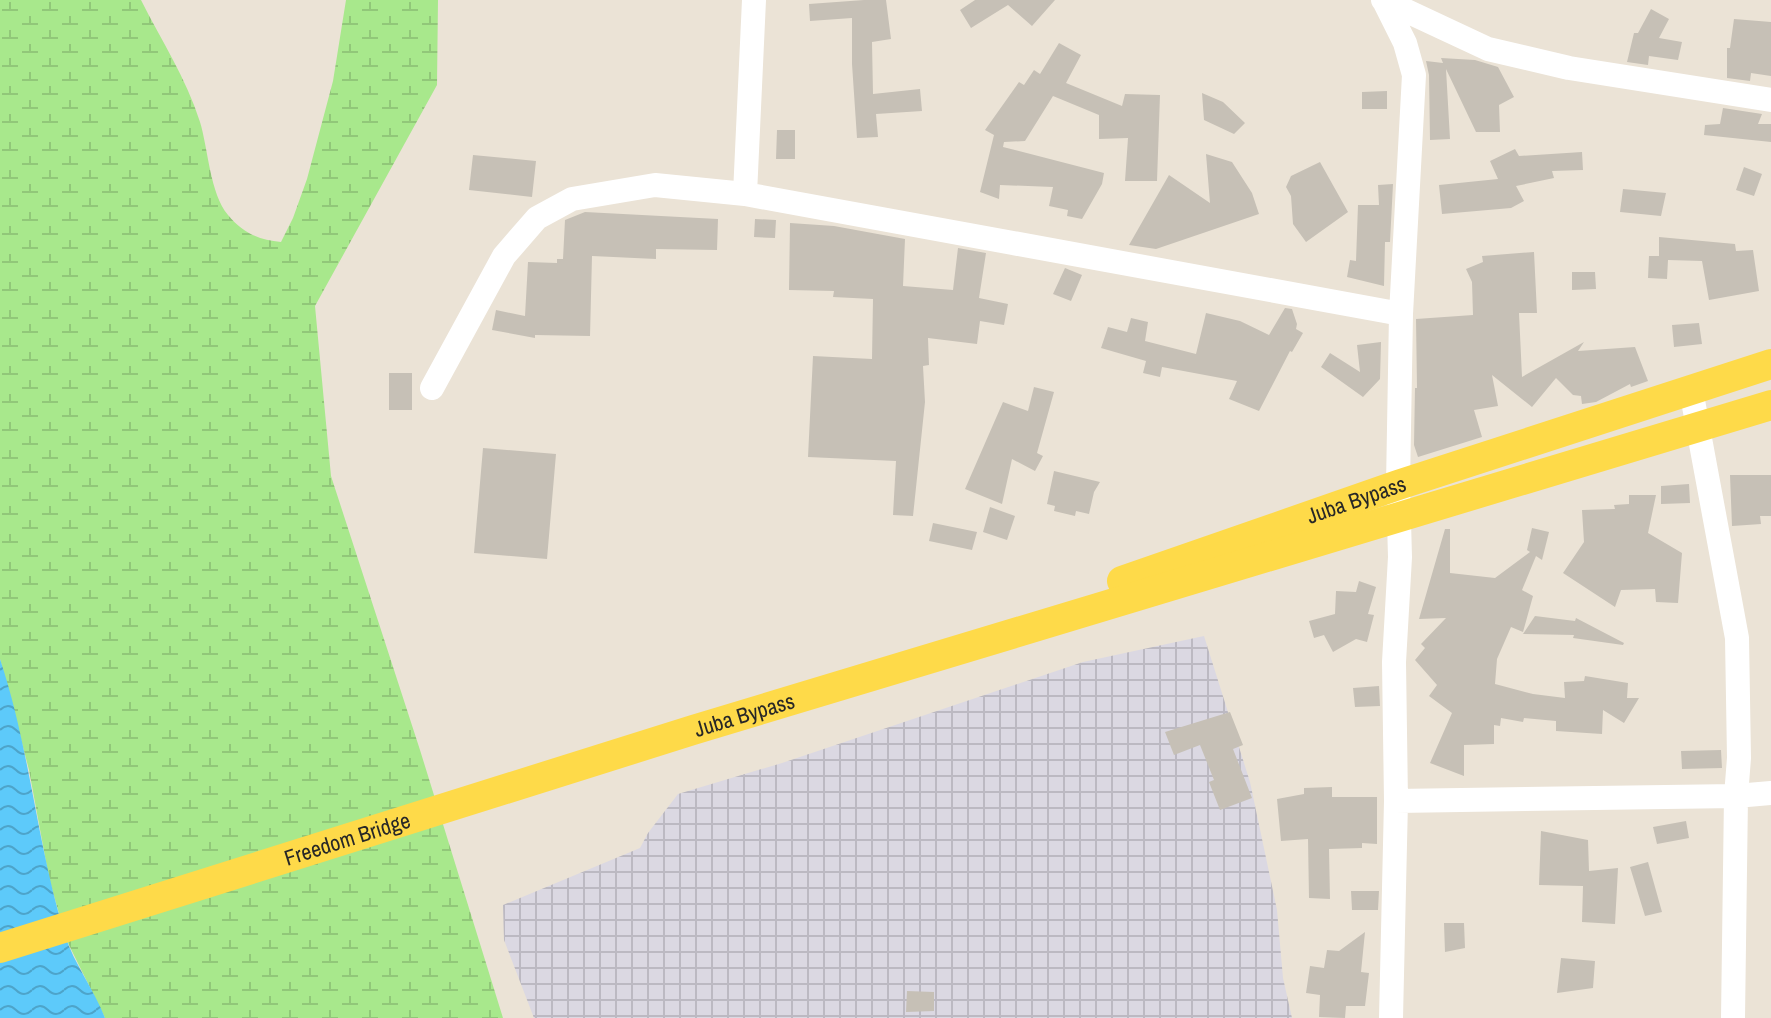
<svg xmlns="http://www.w3.org/2000/svg" width="1771" height="1018" font-family="'Archivo Narrow',sans-serif">
  <defs>
    <pattern id="industrial-grid" width="8" height="8" patternUnits="userSpaceOnUse" patternTransform="scale(2)"><rect width="8" height="8" fill="#dbd8e2"/><path d="M0 4h8M4 0v8" fill="none" stroke="#bcb9c2"/></pattern>
    <pattern id="wetland-marsh" width="20" height="14" patternUnits="userSpaceOnUse" patternTransform="scale(2)"><rect width="20" height="14" fill="#a8e88c"/><path d="M1 5h8M5 5V1M11 12h8M15 12V8" fill="none" stroke="#91c779"/></pattern>
    <pattern id="water-waves" width="16" height="10" patternUnits="userSpaceOnUse" patternTransform="scale(2)"><rect width="16" height="10" fill="#5dcafa"/><path d="M0 5q4-4 8 0t8 0" fill="none" stroke="#4da4ca"/></pattern>
  </defs>
  <rect width="100%" height="100%" fill="#ebe3d6"/>
  <path fill="url(#industrial-grid)" d="M 1204,636 L 1250,782 L 1277,910 L 1283,978 L 1292,1018 L 534,1018 L 504,940 L 503,905 L 640,848 L 648,833 L 678,794 L 782,763 L 1083,662 Z"/>
  <path fill="url(#wetland-marsh)" d="M 0,0 L 141,0 C 161,40 186,78 200,122 C 208,148 210,194 228,215 C 243,233 259,240 281,242 L 293,218 L 307,179 L 333,81 L 346,0 L 438,0 L 437,85 L 315,306 L 331,476 L 420,750 L 503,1018 L 105,1018 L 66,939 L 49,878 L 29,770 L 0,659 Z"/>
  <path fill="url(#water-waves)" d="M 0,659 C 30,749 37,845 65,935 C 74,964 94,989 105,1018 L 0,1018 Z"/>
  <path fill="#c6c0b6" d="M 864,0 L 886,0 L 891,39 L 872,42 L 873,94 L 920,89 L 922,111 L 876,114 L 878,137 L 857,138 L 852,64 L 852,18 L 810,21 L 809,4 Z
    M 975,0 L 1055,0 L 1032,26 L 1008,5 L 971,28 L 960,10 Z
    M 1651,9 L 1669,19 L 1659,38 L 1682,42 L 1678,60 L 1649,56 L 1648,65 L 1627,62 L 1634,33 L 1638,33 Z
    M 1734,19 L 1771,22 L 1771,76 L 1751,73 L 1750,81 L 1727,78 L 1727,48 L 1730,48 Z
    M 1059,43 L 1081,55 L 1066,83 L 1122,106 L 1125,94 L 1160,95 L 1157,181 L 1125,181 L 1128,138 L 1099,139 L 1099,115 L 1053,96 L 1025,141 L 1004,142 L 1003,147 L 1104,173 L 1102,184 L 1082,219 L 1067,216 L 1068,210 L 1049,206 L 1053,187 L 1000,185 L 999,199 L 980,192 L 994,135 L 985,130 L 1019,82 L 1024,85 L 1034,70 L 1040,74 Z
    M 1441,58 L 1475,60 L 1498,67 L 1514,97 L 1499,105 L 1500,132 L 1476,132 L 1446,69 L 1450,139 L 1430,140 L 1429,75 L 1426,61 L 1443,63 Z
    M 1387,91 L 1387,109 L 1362,109 L 1362,92 Z
    M 1202,93 L 1223,102 L 1245,123 L 1234,134 L 1204,120 Z
    M 1723,108 L 1762,114 L 1758,124 L 1771,124 L 1771,142 L 1704,135 L 1705,125 L 1720,124 Z
    M 777,130 L 795,130 L 795,159 L 776,159 Z
    M 1515,149 L 1519,156 L 1582,152 L 1583,170 L 1552,171 L 1554,178 L 1516,186 L 1524,201 L 1511,208 L 1442,214 L 1439,185 L 1498,179 L 1490,161 Z
    M 1206,154 L 1232,162 L 1252,193 L 1259,214 L 1156,249 L 1129,245 L 1169,175 L 1210,203 Z
    M 473,155 L 536,161 L 532,197 L 469,190 Z
    M 1320,162 L 1348,212 L 1306,242 L 1293,224 L 1291,196 L 1286,187 L 1291,176 Z
    M 1744,167 L 1762,174 L 1754,196 L 1736,190 Z
    M 1393,184 L 1390,242 L 1385,242 L 1384,286 L 1347,277 L 1350,260 L 1356,261 L 1358,205 L 1379,205 L 1378,185 Z
    M 1623,189 L 1666,193 L 1661,216 L 1620,212 Z
    M 585,212 L 718,219 L 717,250 L 656,249 L 656,259 L 592,256 L 590,336 L 535,335 L 535,338 L 492,330 L 496,310 L 525,316 L 528,262 L 557,263 L 557,259 L 563,259 L 565,220 Z
    M 755,219 L 776,220 L 775,238 L 754,237 Z
    M 790,223 L 834,226 L 905,239 L 903,286 L 953,290 L 958,248 L 986,253 L 979,298 L 1008,304 L 1004,325 L 980,321 L 977,344 L 928,338 L 929,365 L 923,366 L 925,402 L 913,516 L 893,515 L 896,461 L 808,457 L 813,356 L 872,359 L 873,299 L 833,297 L 834,291 L 789,290 Z
    M 1659,237 L 1735,244 L 1736,251 L 1753,250 L 1759,291 L 1709,300 L 1702,261 L 1668,260 L 1667,279 L 1648,278 L 1649,256 L 1659,256 Z
    M 1534,252 L 1537,313 L 1519,313 L 1522,377 L 1584,342 L 1578,351 L 1635,347 L 1648,381 L 1631,387 L 1630,384 L 1596,402 L 1582,404 L 1581,396 L 1573,395 L 1556,378 L 1532,407 L 1492,375 L 1498,406 L 1474,410 L 1482,437 L 1418,457 L 1414,445 L 1415,388 L 1417,388 L 1416,319 L 1473,315 L 1472,282 L 1466,269 L 1483,262 L 1482,256 Z
    M 1065,268 L 1082,275 L 1071,301 L 1053,294 Z
    M 1572,272 L 1595,272 L 1596,289 L 1572,290 Z
    M 1285,308 L 1292,309 L 1297,324 L 1296,329 L 1303,333 L 1292,352 L 1290,351 L 1259,411 L 1229,399 L 1237,381 L 1162,367 L 1160,377 L 1143,373 L 1146,361 L 1101,348 L 1108,327 L 1127,332 L 1131,318 L 1148,322 L 1145,341 L 1196,354 L 1206,313 L 1240,321 L 1269,335 Z
    M 1699,323 L 1702,344 L 1674,347 L 1672,325 Z
    M 1381,342 L 1380,379 L 1363,397 L 1321,367 L 1330,353 L 1360,372 L 1357,345 Z
    M 389,373 L 412,373 L 412,410 L 389,410 Z
    M 1034,387 L 1054,392 L 1037,453 L 1043,456 L 1035,471 L 1012,459 L 1002,504 L 965,489 L 1003,402 L 1028,411 Z
    M 483,448 L 556,454 L 547,559 L 474,553 Z
    M 1054,471 L 1100,482 L 1094,492 L 1089,514 L 1076,511 L 1075,516 L 1054,511 L 1055,506 L 1047,504 Z
    M 1730,475 L 1771,475 L 1771,516 L 1760,516 L 1761,524 L 1732,526 Z
    M 1689,484 L 1690,503 L 1661,504 L 1661,486 Z
    M 1629,495 L 1656,495 L 1648,533 L 1682,553 L 1678,603 L 1656,602 L 1655,589 L 1621,590 L 1615,607 L 1563,573 L 1584,542 L 1582,510 L 1615,509 L 1614,505 L 1629,504 Z
    M 990,507 L 1015,516 L 1007,540 L 983,532 Z
    M 933,523 L 977,532 L 972,550 L 929,541 Z
    M 1532,528 L 1549,532 L 1542,560 L 1536,556 L 1522,590 L 1533,596 L 1523,632 L 1511,627 L 1497,659 L 1495,684 L 1533,694 L 1565,698 L 1564,682 L 1584,681 L 1585,676 L 1628,683 L 1627,698 L 1639,698 L 1624,723 L 1603,710 L 1602,734 L 1556,731 L 1556,721 L 1524,718 L 1523,722 L 1501,718 L 1500,726 L 1494,725 L 1494,744 L 1464,745 L 1464,776 L 1430,763 L 1452,713 L 1429,696 L 1437,685 L 1415,660 L 1425,648 L 1421,644 L 1446,618 L 1419,619 L 1445,529 L 1450,529 L 1450,573 L 1495,578 L 1530,552 L 1527,550 Z
    M 1359,581 L 1376,587 L 1368,614 L 1374,615 L 1367,642 L 1356,639 L 1333,652 L 1324,635 L 1314,638 L 1309,621 L 1335,614 L 1336,591 L 1356,592 Z
    M 1535,616 L 1575,621 L 1576,618 L 1624,643 L 1623,645 L 1573,638 L 1574,635 L 1523,634 Z
    M 1379,686 L 1380,706 L 1355,707 L 1353,688 Z
    M 1230,712 L 1243,745 L 1233,749 L 1252,798 L 1220,810 L 1209,782 L 1214,780 L 1200,745 L 1174,755 L 1165,732 Z
    M 1721,750 L 1722,768 L 1682,769 L 1681,751 Z
    M 1332,787 L 1332,797 L 1377,797 L 1377,844 L 1362,843 L 1362,848 L 1329,849 L 1330,899 L 1309,898 L 1308,839 L 1281,841 L 1277,799 L 1304,794 L 1304,788 Z
    M 1686,821 L 1689,838 L 1657,844 L 1653,827 Z
    M 1541,831 L 1588,840 L 1589,871 L 1618,868 L 1615,924 L 1582,922 L 1583,886 L 1539,885 Z
    M 1648,862 L 1662,912 L 1645,916 L 1630,867 Z
    M 1351,891 L 1379,891 L 1378,910 L 1352,910 Z
    M 1444,923 L 1464,923 L 1465,948 L 1445,952 Z
    M 1365,932 L 1361,972 L 1369,973 L 1365,1006 L 1346,1006 L 1345,1018 L 1319,1017 L 1320,995 L 1306,993 L 1310,966 L 1324,968 L 1327,950 L 1339,951 Z
    M 1561,958 L 1595,961 L 1593,988 L 1557,993 Z
    M 907,991 L 934,992 L 934,1011 L 906,1012 Z"/>
  <g fill="none" stroke-linecap="round" stroke-linejoin="round">
    <path stroke="#fff" stroke-width="24" d="M 1383,0 L 1488,49 L 1569,68 L 1771,100
      M 1384,1 L 1405,43 L 1414,75 L 1401,314 L 1398,485 L 1400,557 L 1394,662 L 1396,801 L 1391,1018
      M 745,194 L 754,0
      M 432,388 L 504,256 L 537,218 L 572,199 L 655,185 L 745,194 L 1401,314
      M 1691,390 L 1737,638 L 1739,758 L 1736,796 L 1733,1018
      M 1396,801 L 1736,796 L 1771,793"/>
    <g stroke="#feda49" stroke-width="30">
      <path id="s1" d="M 1122,581 L 1398,485 L 1771,364"/>
      <path id="s2" d="M 0,948 L 693,730 L 1771,405"/>
    </g>
  </g>
  <g text-anchor="middle" dominant-baseline="central" stroke-width="8" stroke-linejoin="round" paint-order="stroke">
    <g font-size="22" fill="#272727" stroke="#fff">
      <text stroke="none"><textPath href="#s1" startOffset="248">Juba Bypass</textPath></text>
      <text stroke="none"><textPath href="#s2" startOffset="780">Juba Bypass</textPath></text>
      <text stroke="none"><textPath href="#s2" startOffset="364">Freedom Bridge</textPath></text>
    </g>
  </g>
</svg>
